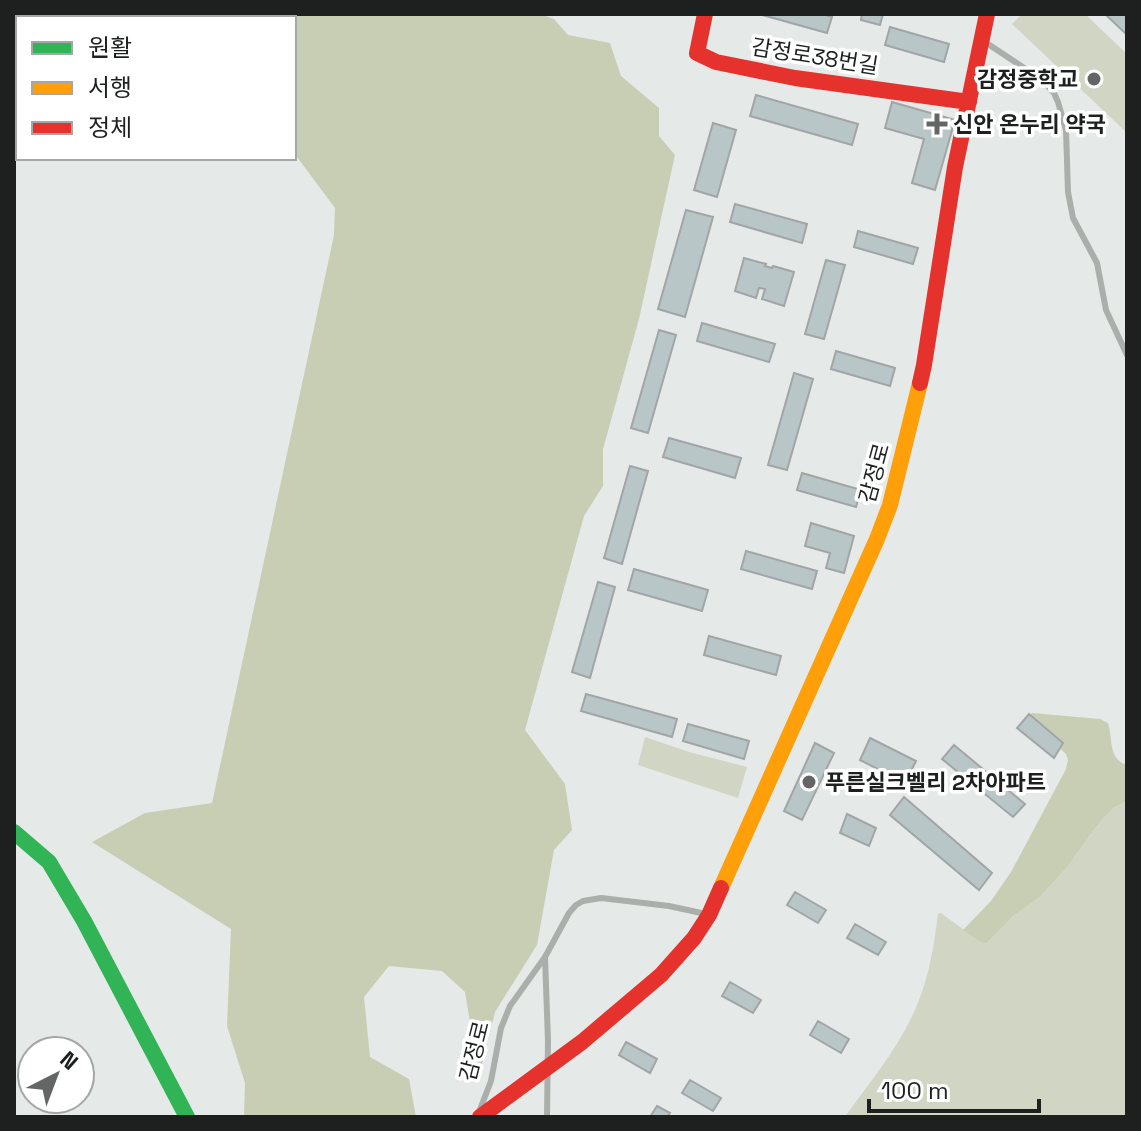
<svg xmlns="http://www.w3.org/2000/svg" width="1141" height="1131" font-family="'Space Grotesk','Noto Sans KR',sans-serif">
  <rect width="100%" height="100%" fill="#e5e9e8"/>
  <path fill="#d1d5c4" d="M 1022,14 L 1085,14 L 1127,54 L 1127,133 L 1012,24 Z
    M 645,737 L 689,752 L 747,767 L 738,798 L 638,765 Z
    M 1127,801 L 1127,1117 L 845,1117 C 871,1080 903,1043 919,1000 C 930,973 934,943 938,914 L 941,913 L 982,943 L 987,943 L 1013,916 L 1040,897 L 1068,866 L 1095,828 L 1113,808 Z"/>
  <path fill="#c8ceb4" d="M 217,14 L 540,14 L 554,19 L 568,35 L 610,43 L 621,76 L 659,108 L 659,136 L 675,155 L 639,319 L 603,449 L 603,486 L 584,516 L 525,730 L 565,784 L 572,830 L 554,850 L 537,945 L 495,1012 L 479,1076 L 465,992 L 442,971 L 389,966 L 364,997 L 370,1057 L 409,1079 L 416,1117 L 244,1117 L 245,1083 L 227,1026 L 231,929 L 92,842 L 145,813 L 212,803 L 334,235 L 335,208 L 294,153 L 294,18 L 220,18 Z
    M 1032,713 L 1100,719 L 1108,723 C 1113,739 1108,759 1127,765 L 1127,801 L 1113,808 L 1095,828 L 1068,866 L 1040,897 L 1013,916 L 987,943 L 982,943 L 963,930 L 991,901 L 1011,872 L 1066,769 L 1068,760 L 1066,754 L 1030,721 L 1029,718 Z"/>
  <path fill="#b9c6c8" stroke="#a2a5a5" stroke-width="2" d="M 759,14 L 823,14 L 832,17 L 827,33 Z
    M 862,14 L 883,14 L 880,25 L 861,20 Z
    M 1105,14 L 1127,14 L 1127,35 Z
    M 890,27 L 949,44 L 944,62 L 885,45 Z
    M 756,95 L 858,124 L 852,145 L 750,116 Z
    M 892,102 L 955,120 L 935,190 L 912,183 L 924,139 L 885,128 Z
    M 713,123 L 736,130 L 717,197 L 694,190 Z
    M 735,204 L 807,224 L 802,243 L 730,222 Z
    M 686,210 L 713,217 L 685,317 L 658,309 Z
    M 858,231 L 918,248 L 913,264 L 854,247 Z
    M 744,258 L 766,264 L 765,266 L 772,268 L 773,266 L 794,272 L 784,306 L 762,299 L 765,289 L 759,288 L 756,298 L 735,291 Z
    M 826,260 L 845,265 L 824,339 L 805,334 Z
    M 702,323 L 775,344 L 769,362 L 697,341 Z
    M 659,330 L 676,335 L 648,433 L 631,428 Z
    M 836,351 L 895,368 L 890,386 L 831,369 Z
    M 794,373 L 813,379 L 787,470 L 768,465 Z
    M 669,438 L 741,458 L 735,478 L 663,457 Z
    M 630,466 L 648,471 L 622,564 L 604,558 Z
    M 802,473 L 861,490 L 856,507 L 797,490 Z
    M 811,523 L 854,536 L 844,573 L 826,568 L 830,553 L 805,546 Z
    M 746,551 L 817,571 L 812,589 L 741,569 Z
    M 634,569 L 708,590 L 702,611 L 628,590 Z
    M 598,582 L 615,587 L 590,678 L 572,672 Z
    M 709,636 L 781,656 L 776,675 L 704,655 Z
    M 586,694 L 677,719 L 672,737 L 581,711 Z
    M 1029,714 L 1063,743 L 1054,758 L 1017,728 Z
    M 688,724 L 749,741 L 744,759 L 683,741 Z
    M 870,738 L 916,761 L 905,783 L 860,760 Z
    M 815,743 L 834,753 L 802,820 L 784,811 Z
    M 954,745 L 1025,804 L 1013,817 L 942,759 Z
    M 904,797 L 992,873 L 979,890 L 890,815 Z
    M 847,814 L 876,828 L 869,846 L 840,833 Z
    M 795,892 L 826,910 L 818,923 L 787,905 Z
    M 855,924 L 886,942 L 878,955 L 847,938 Z
    M 730,982 L 761,1000 L 753,1013 L 722,996 Z
    M 818,1021 L 849,1039 L 841,1053 L 810,1035 Z
    M 626,1042 L 657,1059 L 650,1073 L 619,1055 Z
    M 690,1080 L 721,1098 L 713,1111 L 682,1093 Z
    M 657,1106 L 670,1113 L 668,1117 L 650,1117 Z"/>
  <g fill="none" stroke-linecap="round" stroke-linejoin="round">
    <path stroke="#aaafab" stroke-width="6" d="M 985,42 L 1041,79 L 1054,93 L 1058,102 L 1066,130 L 1068,192 L 1073,218 L 1097,263 L 1106,310 L 1127,355
      M 545,957 L 548,1041 L 547,1117
      M 479,1112 L 491,1081 L 501,1028 L 510,1006 L 545,957 L 569,913 L 576,905 L 583,901 L 601,898 L 669,906 L 706,914"/>
    <path stroke="#30b455" stroke-width="16" d="M 14,832 L 49,862 L 84,921 L 187,1117"/>
    <path stroke="#ff9f0a" stroke-width="16" d="M 721,888 L 877,539 L 890,505 L 920,383"/>
    <path stroke="#e5322d" stroke-width="16" d="M 705,14 L 697,53 L 716,62 L 795,78 L 969,102
      M 920,383 L 924,365 L 955,167 L 987,14
      M 480,1117 L 582,1042 L 661,975 L 694,938 L 709,915 L 721,888"/>
  </g>
  <g fill="#646666" stroke="#fff" stroke-width="3">
    <circle cx="1094" cy="79" r="8"/>
    <path d="M933 112h8v8h8v8h-8v8h-8v-8h-8v-8h8z"/>
    <circle cx="809" cy="782" r="8"/>
  </g>
  <g text-anchor="middle" dominant-baseline="central" stroke-width="7" stroke-linejoin="round" paint-order="stroke">
    <g font-size="22" fill="#1e2020" stroke="#fff">
      <text transform="translate(815 56) rotate(9)">감정로38번길</text>
      <text transform="translate(874 473) rotate(-75)">감정로</text>
      <text transform="translate(474 1051) rotate(-76)">감정로</text>
    </g>
    <g font-size="22" font-weight="bold" fill="#1e2020" stroke="#fff" text-anchor="start">
      <text x="1078" y="79" text-anchor="end">감정중학교</text>
      <text x="953" y="124">신안 온누리 약국</text>
      <text x="825" y="782">푸른실크벨리 2차아파트</text>
    </g>
  </g>
  <rect width="1141" height="1131" fill="none" stroke="#1e2020" stroke-width="32"/>
  <rect x="16" y="16" width="280" height="144" fill="#ffffff" stroke="#a5a6a6" stroke-width="2"/>
  <rect x="32" y="42" width="40" height="12" fill="#30b455" stroke="#a5a6a6" stroke-width="2"/>
  <text x="88" y="56" font-size="24" fill="#1e2020">원활</text>
  <rect x="32" y="82" width="40" height="12" fill="#ff9f0a" stroke="#a5a6a6" stroke-width="2"/>
  <text x="88" y="96" font-size="24" fill="#1e2020">서행</text>
  <rect x="32" y="122" width="40" height="12" fill="#e5322d" stroke="#a5a6a6" stroke-width="2"/>
  <text x="88" y="136" font-size="24" fill="#1e2020">정체</text>
  <g transform="translate(56 1075) rotate(42)"><circle r="38" fill="#ffffff" stroke="#a5a6a6" stroke-width="2"/>
  <path d="M0-6L14 30L0 20L-14 30Z" fill="#646666"/>
  <text y="-12" font-size="22" font-weight="bold" text-anchor="middle" fill="#1e2020">N</text>
  </g>
  <path d="M869 1099v12h170v-12" fill="none" stroke="#1e2020" stroke-width="4"/>
  <text x="881" y="1099" font-size="24" fill="#1e2020" stroke="#ffffff" stroke-width="6" paint-order="stroke">100 m</text>
</svg>
